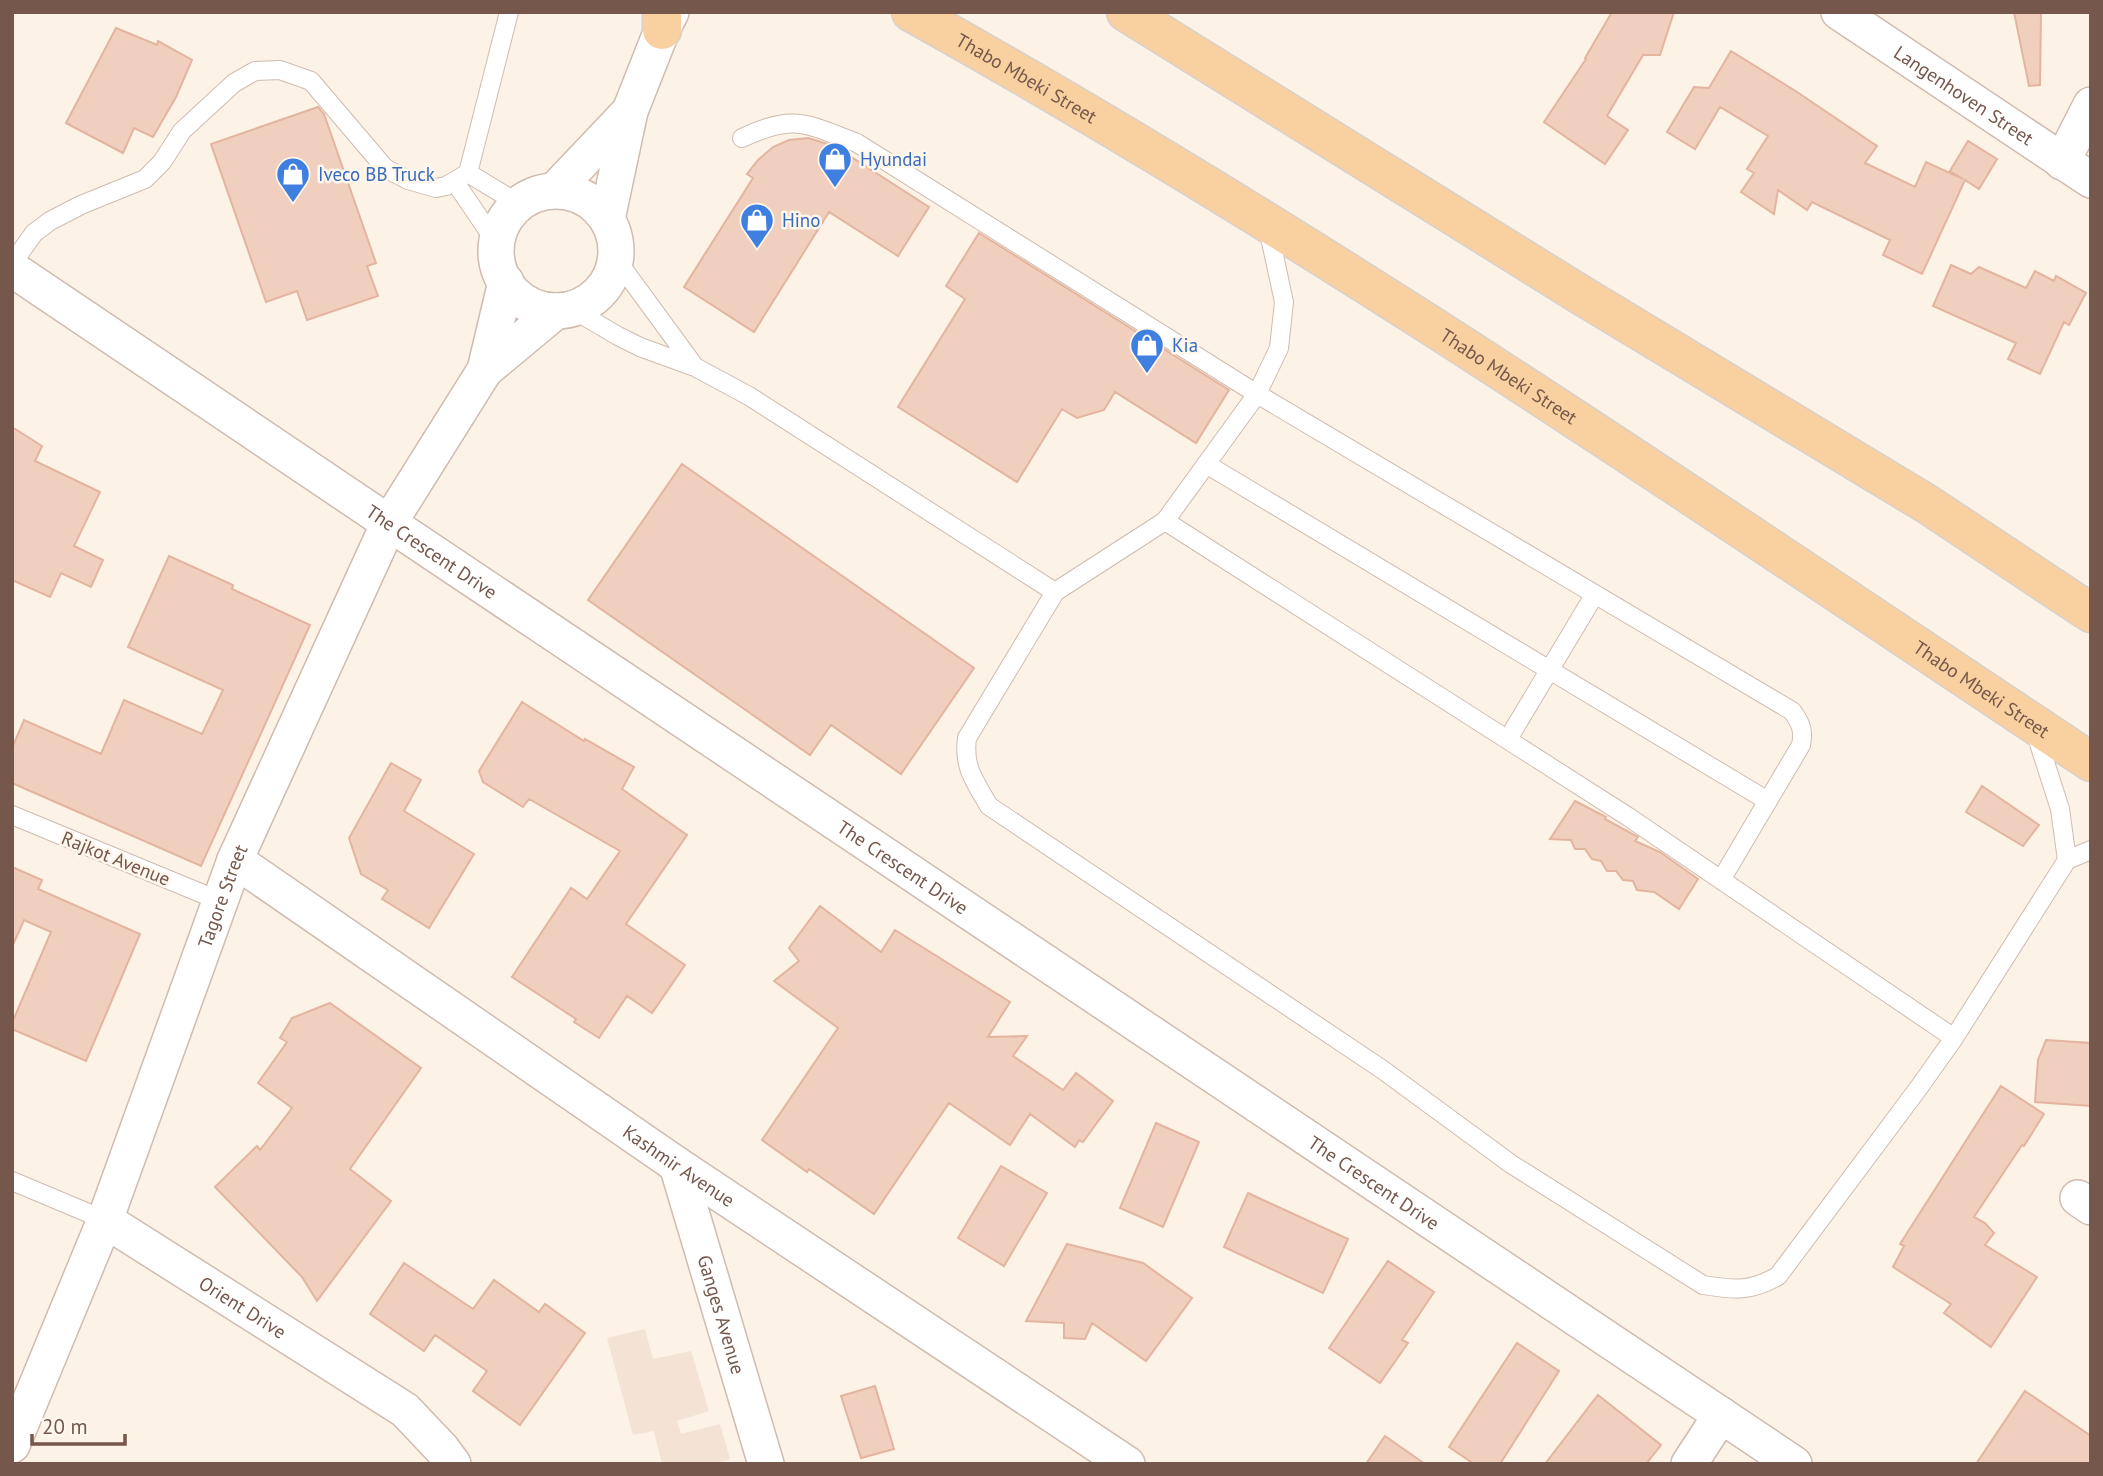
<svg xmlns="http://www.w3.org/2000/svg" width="2103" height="1476" font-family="'PT Sans',sans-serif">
  <rect width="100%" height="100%" fill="#fcf2e6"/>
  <path fill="#f4e3d4" d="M 645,1329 L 653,1359 L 691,1351 L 709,1411 L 677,1421 L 681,1434 L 720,1424 L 730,1459 L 712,1464 L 662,1464 L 654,1431 L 633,1435 L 607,1338 Z"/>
  <path fill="#f1cfbe" stroke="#e3b49f" stroke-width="2" d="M 1612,12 L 1674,12 L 1660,55 L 1643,55 L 1607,116 L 1628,130 L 1605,164 L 1544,122 L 1586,59 L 1585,58 Z
    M 2014,12 L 2041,12 L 2040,85 L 2029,86 Z
    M 116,28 L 157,45 L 158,41 L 192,60 L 176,97 L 153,137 L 134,128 L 123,153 L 66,123 Z
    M 1731,51 L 1797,92 L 1877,146 L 1865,163 L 1915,187 L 1926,162 L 1963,179 L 1950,171 L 1968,141 L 1997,159 L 1979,189 L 1965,180 L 1922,274 L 1883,255 L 1890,240 L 1812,202 L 1807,210 L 1778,190 L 1774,214 L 1741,192 L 1754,173 L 1747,169 L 1768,136 L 1720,107 L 1695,149 L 1667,132 L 1694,87 L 1709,88 Z
    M 318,107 L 324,114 L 376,263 L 367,266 L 378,296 L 307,320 L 297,291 L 266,302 L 211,144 Z
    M 808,138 L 834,146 L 929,207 L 898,256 L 829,212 L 754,332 L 684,287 L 753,178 L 747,174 L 758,160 L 773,147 L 789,140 Z
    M 979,233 L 1229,390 L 1196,443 L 1115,392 L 1104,410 L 1077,418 L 1062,409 L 1017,482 L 898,407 L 965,299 L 946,286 Z
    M 1951,265 L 1971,274 L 1979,267 L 2026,288 L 2035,271 L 2054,281 L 2056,276 L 2086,293 L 2069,325 L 2064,322 L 2040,374 L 2008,359 L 2016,343 L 1933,306 Z
    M 12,427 L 42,446 L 35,461 L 100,492 L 74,546 L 103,560 L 91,587 L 61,573 L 50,597 L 12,580 Z
    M 682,464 L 974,668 L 901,774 L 831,725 L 810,755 L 588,600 Z
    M 169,556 L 233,585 L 232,589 L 310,625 L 201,866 L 12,783 L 12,748 L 24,720 L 101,754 L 124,700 L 202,734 L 223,690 L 128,647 Z
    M 522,702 L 584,741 L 585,739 L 634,767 L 622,789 L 687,835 L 626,924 L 685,965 L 652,1013 L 627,996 L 599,1038 L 574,1022 L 576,1019 L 512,977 L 571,888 L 587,899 L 620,851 L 529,799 L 523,807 L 483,782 L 479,771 Z
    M 391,763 L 421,780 L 404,811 L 474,854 L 429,928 L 382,899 L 388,890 L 361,874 L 349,838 Z
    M 1982,786 L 2039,825 L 2023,846 L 1966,812 Z
    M 1575,801 L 1606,817 L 1605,819 L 1638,837 L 1635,841 L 1660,852 L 1698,879 L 1679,909 L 1654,892 L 1637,890 L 1633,881 L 1623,880 L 1616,871 L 1607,871 L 1601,861 L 1592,859 L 1585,849 L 1575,849 L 1571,840 L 1550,839 Z
    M 12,867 L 42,880 L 38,889 L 140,934 L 86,1061 L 12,1029 L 12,1023 L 51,932 L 24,920 L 12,947 Z
    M 820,906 L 881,952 L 895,930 L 1010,1002 L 988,1037 L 1027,1036 L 1013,1056 L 1063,1090 L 1076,1073 L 1113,1101 L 1083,1142 L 1079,1140 L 1075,1147 L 1030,1114 L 1010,1145 L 949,1103 L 874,1214 L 809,1169 L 807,1172 L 762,1140 L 838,1028 L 774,981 L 799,961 L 789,948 Z
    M 330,1003 L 421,1068 L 350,1169 L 391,1201 L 317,1301 L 302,1277 L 215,1187 L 257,1146 L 260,1150 L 292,1108 L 258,1083 L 287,1042 L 280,1038 L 292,1018 Z
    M 2046,1040 L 2091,1043 L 2091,1106 L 2035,1102 L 2038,1060 Z
    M 2001,1086 L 2044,1114 L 2024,1146 L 2022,1145 L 1974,1217 L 1985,1223 L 1994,1233 L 1985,1245 L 2037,1277 L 1991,1347 L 1944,1313 L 1951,1304 L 1893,1267 L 1904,1246 L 1900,1244 Z
    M 1156,1123 L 1199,1142 L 1163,1227 L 1120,1208 Z
    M 1001,1166 L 1047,1193 L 1004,1266 L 958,1238 Z
    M 1248,1193 L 1348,1239 L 1323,1293 L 1224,1247 Z
    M 1067,1244 L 1143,1263 L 1192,1298 L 1146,1361 L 1092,1323 L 1085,1339 L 1064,1338 L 1064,1323 L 1026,1321 Z
    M 1388,1261 L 1434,1292 L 1402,1340 L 1408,1343 L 1380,1383 L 1329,1348 Z
    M 404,1263 L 473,1309 L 494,1280 L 539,1312 L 545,1304 L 585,1333 L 520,1425 L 473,1391 L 487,1371 L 435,1335 L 424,1351 L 370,1314 Z
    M 1517,1343 L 1559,1371 L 1500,1464 L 1474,1464 L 1449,1447 Z
    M 875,1386 L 894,1449 L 861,1458 L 841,1396 Z
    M 2025,1391 L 2091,1436 L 2091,1464 L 1976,1464 Z
    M 1598,1395 L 1661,1445 L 1646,1464 L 1545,1464 Z
    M 1385,1436 L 1425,1464 L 1366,1464 Z"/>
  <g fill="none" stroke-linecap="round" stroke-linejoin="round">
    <g stroke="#d0bbaf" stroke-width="20">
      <path id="service" d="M 742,138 C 794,113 806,124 857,143 L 1257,394 L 1792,711 C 1801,723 1804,731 1801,745 L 1721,880
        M 468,173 L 519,204
        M 455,182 L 497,244
        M 1268,228 L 1284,302 L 1279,348 L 1257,394 L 1165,521 L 1055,592 L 967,738 C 963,768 975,781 989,806 L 1383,1070 L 1511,1164 L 1703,1285 C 1734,1290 1750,1292 1778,1276 L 1920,1086 L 1954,1038 L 2067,860 L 2091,850
        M 616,259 L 695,367
        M 12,264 L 34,233 L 50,221 L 81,205 L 145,179 L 162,162 L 182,131 L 234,83 L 255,71 L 280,70 L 311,81 L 385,168 L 408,180 L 436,188 L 446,186 L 468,173 L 509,12
        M 572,309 L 618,336 L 640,347 L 695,367 L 749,396 L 1055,592
        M 1206,464 L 1768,801
        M 1165,521 L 1627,816 L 1954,1038
        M 2035,731 L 2060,809 L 2067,860
        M 1508,739 L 1595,594
        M 12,815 L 220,901
        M 12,1181 L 105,1220"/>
    </g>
    <g stroke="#d0bbaf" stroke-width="38">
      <g id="minor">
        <path id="s1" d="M 1839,12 L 2091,180"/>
        <path d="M 2062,162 L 2091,105"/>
        <path d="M 555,190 L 630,111"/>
        <circle cx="556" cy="251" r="60"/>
        <path d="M 607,219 L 630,111 L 662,30 L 671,12"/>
        <path id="s2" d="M 12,269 L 389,523 L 1794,1464"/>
        <path d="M 485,370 L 506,282"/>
        <path id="s3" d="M 235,860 L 677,1165 L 1127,1464"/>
        <path id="s4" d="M 677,1165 L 766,1464"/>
        <path d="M 2078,1198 L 2091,1207"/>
        <path id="s5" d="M 105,1220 L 405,1410 L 442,1449 L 453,1464"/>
        <path id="s6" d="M 12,1445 L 105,1220 L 235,860 L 389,523 L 485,370 L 556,311"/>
        <path d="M 1689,1464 L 1721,1415"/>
      </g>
    </g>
    <g stroke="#d8d0cd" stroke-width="41">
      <g id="primary">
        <path d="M 662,12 L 662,30"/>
        <path id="s7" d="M 911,12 C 1318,239 1703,504 2091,762"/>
        <path d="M 1126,12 L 1581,295 L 1927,504 L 2091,613"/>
      </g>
    </g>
    <use href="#service" stroke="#fff" stroke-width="18"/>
    <use href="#minor" stroke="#fff" stroke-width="35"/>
    <use href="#primary" stroke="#f9d1a0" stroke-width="38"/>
  </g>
  <defs>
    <g id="shop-pin" transform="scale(1.75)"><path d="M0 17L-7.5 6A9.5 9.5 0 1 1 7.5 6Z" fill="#3f7fe0" stroke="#fff6ec"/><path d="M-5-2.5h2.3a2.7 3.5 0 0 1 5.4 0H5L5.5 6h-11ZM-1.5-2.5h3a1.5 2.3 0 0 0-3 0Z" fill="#fff"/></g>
  </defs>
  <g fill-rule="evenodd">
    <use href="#shop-pin" x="835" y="159"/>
    <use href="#shop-pin" x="293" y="174"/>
    <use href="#shop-pin" x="757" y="220"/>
    <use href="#shop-pin" x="1147" y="345"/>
  </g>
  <g text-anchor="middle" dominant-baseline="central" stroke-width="5" stroke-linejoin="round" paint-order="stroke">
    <g font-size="19" fill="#75574b" stroke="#fff6ec">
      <text stroke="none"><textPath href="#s7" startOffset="133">Thabo Mbeki Street</textPath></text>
      <text stroke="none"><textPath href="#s1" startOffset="150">Langenhoven Street</textPath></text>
      <text stroke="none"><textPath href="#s7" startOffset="700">Thabo Mbeki Street</textPath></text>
      <text stroke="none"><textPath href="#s2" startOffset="506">The Crescent Drive</textPath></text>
      <text stroke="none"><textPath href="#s7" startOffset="1267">Thabo Mbeki Street</textPath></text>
      <text transform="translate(116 858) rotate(22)">Rajkot Avenue</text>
      <text stroke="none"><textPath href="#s2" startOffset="1073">The Crescent Drive</textPath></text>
      <text stroke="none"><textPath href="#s6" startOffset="588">Tagore Street</textPath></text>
      <text stroke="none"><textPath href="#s3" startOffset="539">Kashmir Avenue</textPath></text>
      <text stroke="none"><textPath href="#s2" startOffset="1640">The Crescent Drive</textPath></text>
      <text stroke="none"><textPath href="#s5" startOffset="163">Orient Drive</textPath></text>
      <text stroke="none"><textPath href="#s4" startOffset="156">Ganges Avenue</textPath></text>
    </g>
    <g font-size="19" fill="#366cbe" stroke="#fff6ec" text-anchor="start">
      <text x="860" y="159">Hyundai</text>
      <text x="318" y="174">Iveco BB Truck</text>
      <text x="782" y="220">Hino</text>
      <text x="1172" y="345">Kia</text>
    </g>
  </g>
  <rect width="2103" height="1476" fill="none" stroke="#75574b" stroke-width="28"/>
  <path d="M32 1434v10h93v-10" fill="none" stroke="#75574b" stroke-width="3.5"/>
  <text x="42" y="1434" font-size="21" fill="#75574b" stroke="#fff6ec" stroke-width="5" paint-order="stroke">20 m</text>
</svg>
